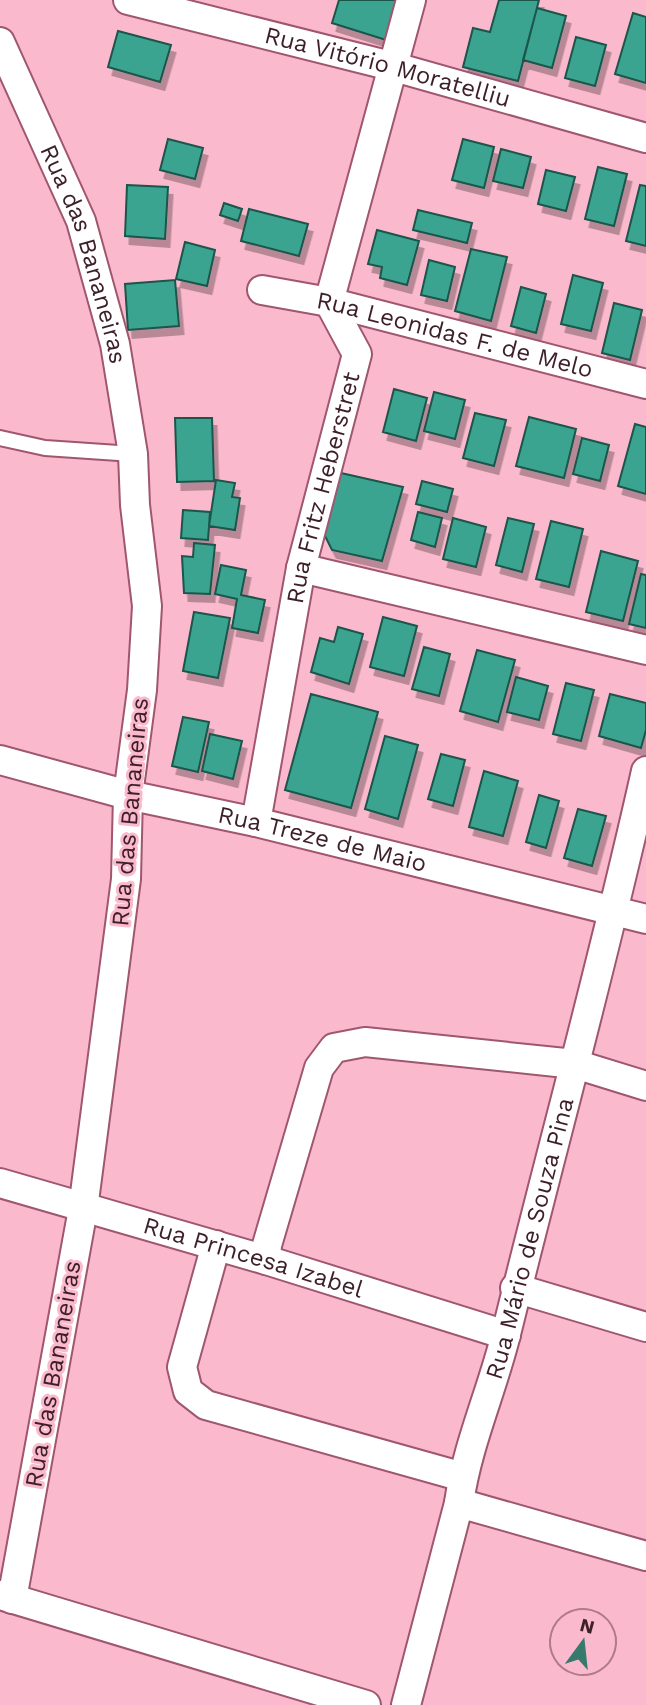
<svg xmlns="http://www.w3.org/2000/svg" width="646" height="1705" font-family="'Work Sans',sans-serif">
  <defs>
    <filter id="shadow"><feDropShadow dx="4.5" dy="8" stdDeviation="0" flood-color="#0004"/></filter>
  </defs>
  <rect width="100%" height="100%" fill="#fbb9cd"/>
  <path fill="#3ba491" stroke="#1d544a" stroke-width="2" filter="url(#shadow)" d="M 339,0 L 398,0 L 386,40 L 332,23 Z
    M 499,0 L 539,0 L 518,81 L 463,67 L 473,28 L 490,32 Z
    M 537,8 L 566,16 L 552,68 L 523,60 Z
    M 633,13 L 646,17 L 646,83 L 615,74 Z
    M 118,31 L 171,45 L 160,82 L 108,67 Z
    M 576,37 L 606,45 L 595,86 L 565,78 Z
    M 168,139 L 203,148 L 195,179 L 160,170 Z
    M 463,139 L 494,147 L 484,188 L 452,180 Z
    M 501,149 L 531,157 L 523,188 L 493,181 Z
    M 598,167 L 627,174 L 614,226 L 585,219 Z
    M 546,170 L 575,177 L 566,211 L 538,204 Z
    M 127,185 L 168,187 L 165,239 L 125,236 Z
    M 640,185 L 646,186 L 646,246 L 626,241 Z
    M 224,203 L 242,209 L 238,221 L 220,215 Z
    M 249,209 L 308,224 L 299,256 L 241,241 Z
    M 418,210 L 472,223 L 467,243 L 413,230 Z
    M 377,230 L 419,241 L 407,285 L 380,278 L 382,267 L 368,264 Z
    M 185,242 L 215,250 L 207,286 L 176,279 Z
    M 471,249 L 507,257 L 491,321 L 455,311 Z
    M 429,260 L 455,267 L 447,301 L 421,295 Z
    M 573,275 L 603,283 L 591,331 L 561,324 Z
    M 175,280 L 179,326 L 128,330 L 125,284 Z
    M 521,287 L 546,294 L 536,333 L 511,326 Z
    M 614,303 L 642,310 L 630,360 L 602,353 Z
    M 394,389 L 427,398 L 416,441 L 383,432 Z
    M 434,392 L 465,400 L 455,439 L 424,431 Z
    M 475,413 L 506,420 L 494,466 L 463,458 Z
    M 529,417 L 576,429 L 564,478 L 516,466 Z
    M 175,418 L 212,418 L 214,481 L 177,482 Z
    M 635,424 L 646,427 L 646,494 L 618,486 Z
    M 582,438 L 609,445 L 600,481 L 573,474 Z
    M 341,473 L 403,487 L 382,561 L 332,550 L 324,534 Z
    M 216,480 L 235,483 L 232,497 L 240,498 L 235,530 L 209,526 Z
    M 422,481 L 453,489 L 447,512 L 416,504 Z
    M 183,510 L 210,512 L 208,540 L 181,538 Z
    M 418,512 L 442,518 L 435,547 L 411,540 Z
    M 453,518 L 486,527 L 476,567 L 443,559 Z
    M 508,518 L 534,524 L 522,572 L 496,565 Z
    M 551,521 L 583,529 L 569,587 L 536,579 Z
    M 194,543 L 215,545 L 210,594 L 184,593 L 182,556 L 193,557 Z
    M 601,551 L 638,561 L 623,621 L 586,612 Z
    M 221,565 L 246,570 L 241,595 L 265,600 L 258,633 L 232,628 L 237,599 L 215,594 Z
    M 641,574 L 646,575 L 646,628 L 629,624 Z
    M 194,612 L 230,618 L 218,678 L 183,671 Z
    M 383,617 L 417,626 L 404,676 L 370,667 Z
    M 338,627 L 363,634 L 349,684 L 311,672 L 320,638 L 334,642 Z
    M 424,647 L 450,654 L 439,696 L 412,689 Z
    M 477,650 L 515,660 L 498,722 L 460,711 Z
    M 516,677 L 548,686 L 539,720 L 507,712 Z
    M 566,683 L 594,690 L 581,741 L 553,734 Z
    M 311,694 L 378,712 L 351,808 L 285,790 Z
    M 610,694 L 646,703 L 646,730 L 641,748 L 599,736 Z
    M 183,717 L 209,722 L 198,772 L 172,766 Z
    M 210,734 L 242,741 L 233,779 L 202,771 Z
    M 385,736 L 418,745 L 398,819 L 365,809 Z
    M 441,754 L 465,760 L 453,806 L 428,799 Z
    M 484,771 L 518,781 L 503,836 L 469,827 Z
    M 539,795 L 559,801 L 546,848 L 526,842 Z
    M 578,809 L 606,816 L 592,866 L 564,858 Z"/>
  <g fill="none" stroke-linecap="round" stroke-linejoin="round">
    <g stroke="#9f566f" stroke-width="18">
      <path id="lane" d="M 0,438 L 45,448 L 133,454"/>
    </g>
    <g stroke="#9f566f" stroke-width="32">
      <g id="street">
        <path id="s1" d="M 128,0 L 391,66 L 646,138"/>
        <path id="s2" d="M 0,42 L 81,221 L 115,344 L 133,454 L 135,505 L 147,606 L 142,690 L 128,795 L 126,879 L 83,1209 L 12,1599"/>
        <path id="s3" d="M 262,290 L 329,302 L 646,384"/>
        <path d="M 301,568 L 646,650"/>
        <path id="s4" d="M 0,760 L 128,795 L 256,822 L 646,919"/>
        <path id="s5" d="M 256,822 L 301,568 L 357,354 L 329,302 L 411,0"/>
        <path id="s6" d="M 0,1183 L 266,1260 L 506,1335"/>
        <path d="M 216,1245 L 182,1367 L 188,1391 L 206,1405 L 463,1477"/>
        <path d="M 266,1260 L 267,1245 L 319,1068 L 334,1048 L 365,1042 L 575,1064 L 646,1086"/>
        <path d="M 515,1288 L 646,1327"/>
        <path d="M 459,1503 L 646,1556"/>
        <path d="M 0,1595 L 366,1705"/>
        <path id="s7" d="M 406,1705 L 459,1503 C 467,1445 492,1391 506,1334 C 552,1147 604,960 646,771"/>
      </g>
    </g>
    <use href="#lane" stroke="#fff" stroke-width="14"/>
    <use href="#street" stroke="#fff" stroke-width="28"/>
  </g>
  <g text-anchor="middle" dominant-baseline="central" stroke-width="6" stroke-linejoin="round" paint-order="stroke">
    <g font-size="24" fill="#3d1f29" stroke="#fbb9cd">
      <text stroke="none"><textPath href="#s1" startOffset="268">Rua Vitório Moratelliu</textPath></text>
      <text stroke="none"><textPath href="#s2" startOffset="229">Rua das Bananeiras</textPath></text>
      <text stroke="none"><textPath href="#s3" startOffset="198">Rua Leonidas F. de Melo</textPath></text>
      <text stroke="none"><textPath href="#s5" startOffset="341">Rua Fritz Heberstret</textPath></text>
      <text transform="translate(130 812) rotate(-85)">Rua das Bananeiras</text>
      <text stroke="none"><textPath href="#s4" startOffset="332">Rua Treze de Maio</textPath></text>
      <text stroke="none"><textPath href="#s7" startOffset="483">Rua Mário de Souza Pina</textPath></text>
      <text stroke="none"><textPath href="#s6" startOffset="264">Rua Princesa Izabel</textPath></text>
      <text transform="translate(53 1374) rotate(-80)">Rua das Bananeiras</text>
    </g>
  </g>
  <g transform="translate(583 1642) rotate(15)"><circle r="33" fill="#fbb9cd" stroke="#af7b8b" stroke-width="2"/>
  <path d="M0-5L12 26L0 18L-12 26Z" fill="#367a6d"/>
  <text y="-10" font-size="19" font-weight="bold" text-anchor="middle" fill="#3d1f29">N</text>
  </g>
</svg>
